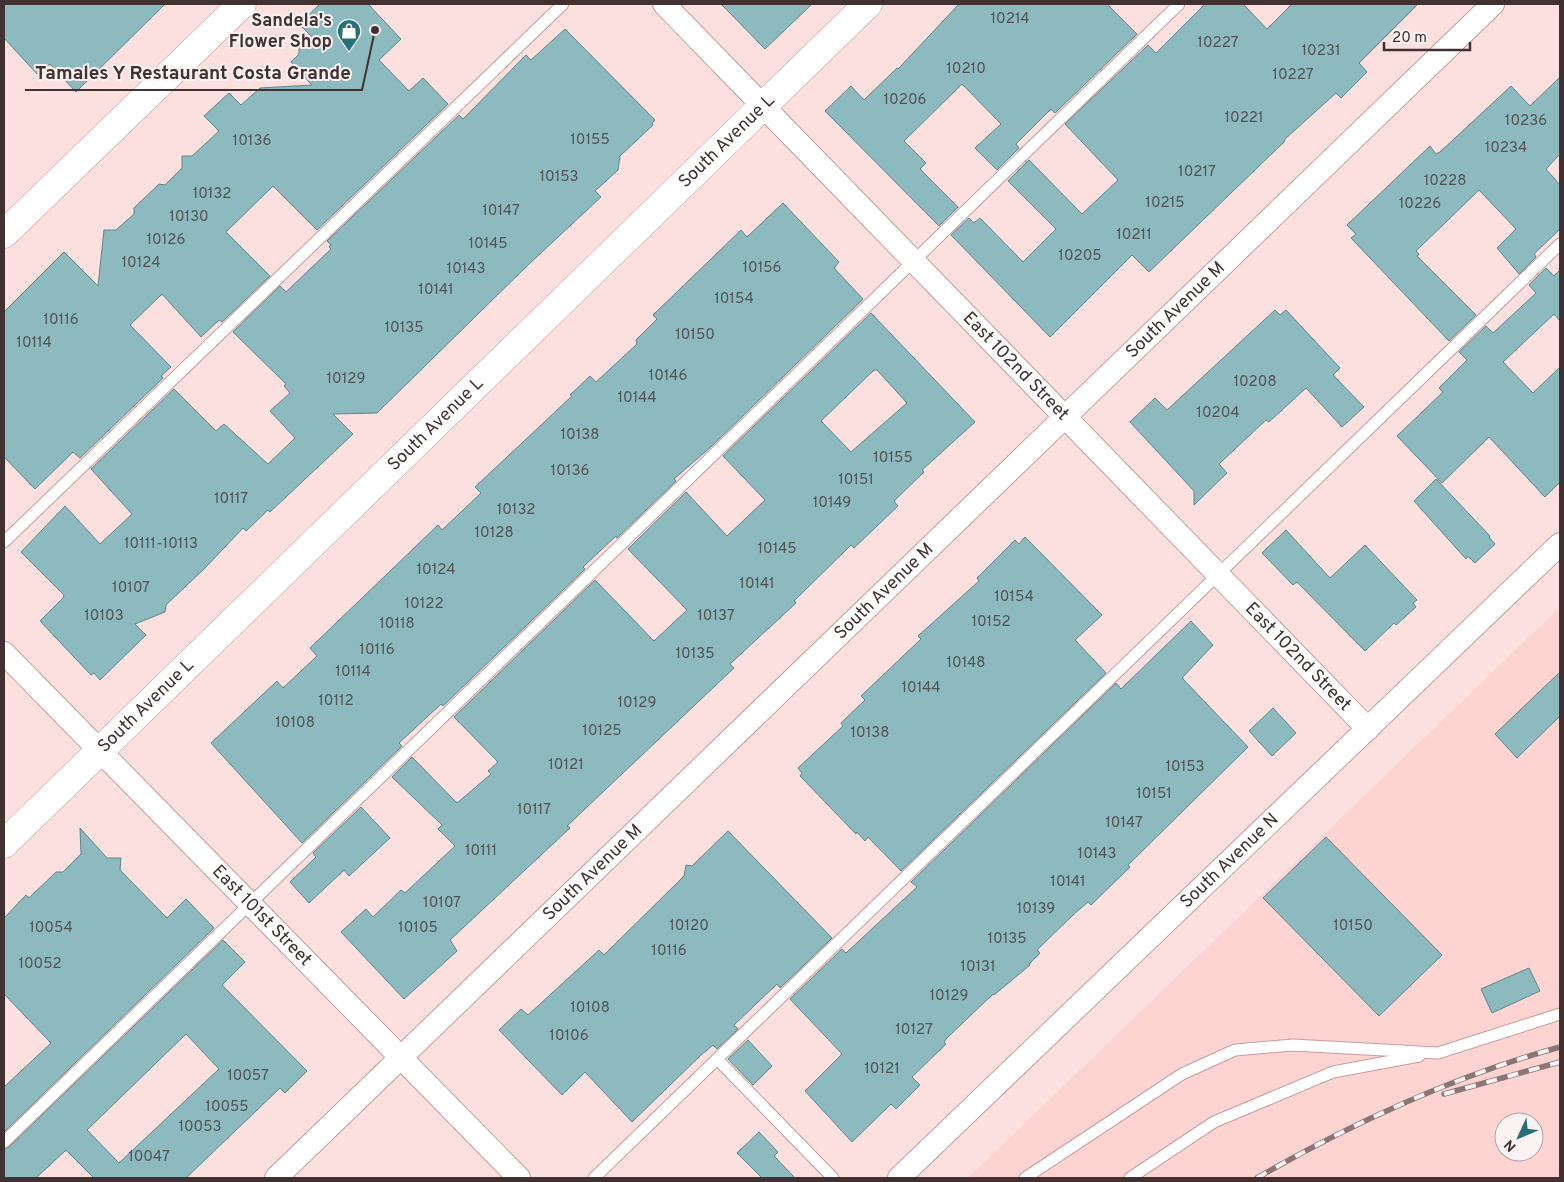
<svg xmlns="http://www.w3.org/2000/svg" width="1564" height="1182" font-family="Overpass,sans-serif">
  <rect width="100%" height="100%" fill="#fbe0df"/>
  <path fill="#fed4d3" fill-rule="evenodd" d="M 1560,607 L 1560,1178 L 968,1178 ZM 1504,1122 L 1534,1122 L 1534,1152 L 1504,1152 Z"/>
  <path fill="#8cbabf" stroke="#5b888d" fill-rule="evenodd" d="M 4,4 L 165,4 L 76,92 L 50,64 L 37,74 L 4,38 Z
    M 320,4 L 368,4 L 401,39 L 379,60 L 409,91 L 423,78 L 448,104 L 317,230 L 273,186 L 226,232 L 270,276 L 222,322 L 219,320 L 201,337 L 162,294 L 130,325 L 171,367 L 161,376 L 163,378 L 80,458 L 73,452 L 35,489 L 4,457 L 4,312 L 64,252 L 98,286 L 104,230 L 116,230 L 134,214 L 134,208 L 159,184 L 165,185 L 182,168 L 182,156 L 192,156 L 219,131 L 204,116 L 229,93 L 241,105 L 260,88 L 312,85 L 291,62 L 299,54 L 299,48 L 311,36 L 299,24 Z
    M 721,4 L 812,4 L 765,49 Z
    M 959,4 L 1107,4 L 1137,34 L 1055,113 L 1051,109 L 1016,144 L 1019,148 L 997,170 L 975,148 L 1001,124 L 962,84 L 904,141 L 926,163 L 920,169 L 958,207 L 939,226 L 825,111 L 851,86 L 864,100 L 897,68 L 898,69 Z
    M 1205,4 L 1243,4 L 1267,29 L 1292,4 L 1418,4 L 1359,63 L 1367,72 L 1341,98 L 1336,93 L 1285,139 L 1284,142 L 1149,272 L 1132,255 L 1050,337 L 951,235 L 969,218 L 974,223 L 980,218 L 1023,262 L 1056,229 L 1008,181 L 1029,160 L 1082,214 L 1118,180 L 1065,124 L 1148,45 L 1156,53 Z
    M 565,29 L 655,120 L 652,123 L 653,125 L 620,156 L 618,170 L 595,191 L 601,197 L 528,265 L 377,413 L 333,414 L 353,434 L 270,512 L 268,510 L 246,531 L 243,528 L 205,568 L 166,605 L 165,612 L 135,624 L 146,635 L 100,680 L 94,673 L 91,675 L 40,621 L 63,598 L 64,595 L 21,552 L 65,506 L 100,544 L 132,514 L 91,469 L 174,389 L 216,431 L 224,424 L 268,464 L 295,438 L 270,411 L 290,393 L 284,386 L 286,384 L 233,332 L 280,286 L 286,292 L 331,249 L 329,247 L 331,245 L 327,241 L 459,115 L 463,119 L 526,55 L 531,60 Z
    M 1560,77 L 1560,154 L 1546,169 L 1560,185 L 1560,229 L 1534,254 L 1536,257 L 1519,274 L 1497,248 L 1516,229 L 1479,190 L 1416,251 L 1419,254 L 1417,256 L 1476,315 L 1449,341 L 1351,238 L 1356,234 L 1347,225 L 1430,146 L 1436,154 L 1440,152 L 1511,86 L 1530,106 Z
    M 783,203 L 839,262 L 834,268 L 863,299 L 713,445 L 674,479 L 676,481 L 617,538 L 616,536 L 583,567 L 585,569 L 443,706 L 441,704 L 399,743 L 402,746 L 302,843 L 211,743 L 277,681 L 283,688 L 317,656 L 310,648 L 438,525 L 442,530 L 481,493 L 475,487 L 572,396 L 570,395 L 590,376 L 596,382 L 637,344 L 636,340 L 657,319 L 653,315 L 741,230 L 747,237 Z
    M 1546,268 L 1554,276 L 1560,270 L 1560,321 L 1554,314 L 1503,362 L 1533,393 L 1560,367 L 1560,482 L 1545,497 L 1489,437 L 1442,483 L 1397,436 L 1443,392 L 1439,388 L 1467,360 L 1459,352 L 1486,326 L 1493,333 L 1536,293 L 1529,285 Z
    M 1275,310 L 1280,315 L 1286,310 L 1340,368 L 1333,375 L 1364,407 L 1342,427 L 1306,388 L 1269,422 L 1266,420 L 1219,464 L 1227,473 L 1194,505 L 1194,491 L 1130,422 L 1155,398 L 1167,410 Z
    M 871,313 L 975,422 L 922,470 L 924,472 L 894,501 L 898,506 L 854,548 L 851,545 L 794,601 L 796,603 L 730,664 L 734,668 L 567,826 L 570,828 L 450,940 L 457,951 L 404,999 L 341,932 L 366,909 L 373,917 L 401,890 L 405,893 L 455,846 L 438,829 L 442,825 L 392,777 L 412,757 L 457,803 L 491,774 L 488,771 L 498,762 L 454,717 L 595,580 L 654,641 L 687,610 L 628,549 L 686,492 L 727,536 L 765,500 L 723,456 ZM 874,370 L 877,370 L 907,403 L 851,452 L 821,421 Z
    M 1436,479 L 1490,536 L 1489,537 L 1495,544 L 1475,563 L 1468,556 L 1466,559 L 1414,501 Z
    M 1286,530 L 1330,578 L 1365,545 L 1417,600 L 1413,603 L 1416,607 L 1396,625 L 1394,623 L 1365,651 L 1297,582 L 1293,585 L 1262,553 Z
    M 1025,537 L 1102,615 L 1075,640 L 1106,673 L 901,871 L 868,837 L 865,841 L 857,832 L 856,834 L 800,776 L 802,773 L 798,768 L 843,726 L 841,723 L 865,700 L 861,696 L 921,639 L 918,636 L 979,581 L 977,578 L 1015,540 L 1019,544 Z
    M 1191,621 L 1213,645 L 1182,678 L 1248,747 L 1128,865 L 1130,867 L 1091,905 L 1088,902 L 1074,914 L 1037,950 L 1040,953 L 1029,964 L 1030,965 L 994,995 L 993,994 L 947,1038 L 944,1042 L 946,1044 L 912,1077 L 920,1085 L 896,1109 L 891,1104 L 852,1142 L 805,1091 L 842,1054 L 790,999 L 842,949 L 846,953 L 917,887 L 911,882 L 1116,683 L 1121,689 Z
    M 1560,672 L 1560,716 L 1517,758 L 1495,734 Z
    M 1273,708 L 1296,733 L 1272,756 L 1249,731 Z
    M 361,807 L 390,838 L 349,876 L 344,870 L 309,903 L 290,882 L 316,857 L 313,853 Z
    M 80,828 L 107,858 L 121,858 L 120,870 L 167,918 L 186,899 L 214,928 L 4,1132 L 4,1087 L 51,1043 L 4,994 L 4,918 L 26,895 L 29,898 L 56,872 L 63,872 L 81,854 Z
    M 728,831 L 832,938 L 780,988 L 777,984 L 734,1025 L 738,1029 L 717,1049 L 713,1045 L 701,1055 L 632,1122 L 585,1072 L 562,1095 L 499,1030 L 521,1009 L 528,1015 L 599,950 L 604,955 L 684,876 L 686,865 L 692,866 Z
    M 1326,837 L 1442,955 L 1379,1016 L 1263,898 Z
    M 223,940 L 245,962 L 222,985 L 307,1071 L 285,1093 L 280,1088 L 186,1178 L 94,1178 L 66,1150 L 36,1178 L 4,1178 L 4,1149 L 9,1147 ZM 186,1034 L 219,1069 L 119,1163 L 87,1130 Z
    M 1529,968 L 1540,991 L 1492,1013 L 1481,989 Z
    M 748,1040 L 772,1066 L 753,1085 L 728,1059 Z
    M 759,1132 L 778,1152 L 774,1156 L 795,1178 L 762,1178 L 737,1153 Z"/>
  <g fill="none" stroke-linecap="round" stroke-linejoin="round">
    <g stroke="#c69d9c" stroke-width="13">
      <path id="lane" d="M 4,542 L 563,4
        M 717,1059 L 833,1178
        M 4,1142 L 1179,4
        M 594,1178 L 1560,244
        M 1025,1178 L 1182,1074 L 1235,1050 L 1293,1045 L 1438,1053 L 1560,1014
        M 1130,1178 L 1214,1122 L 1333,1072 L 1419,1056"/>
    </g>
    <g stroke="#c69d9c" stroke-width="24">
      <g id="street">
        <path id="s1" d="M 664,4 L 1368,729"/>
        <path id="s2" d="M 4,653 L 519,1178"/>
        <path id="s3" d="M 276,1178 L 1493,4"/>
        <path id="s4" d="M 899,1178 L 1560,544"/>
      </g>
    </g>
    <g stroke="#c69d9c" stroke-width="29">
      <g id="secondary">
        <path d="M 4,234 L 242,4"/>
        <path id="s5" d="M 4,844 L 868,4"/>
      </g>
    </g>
    <use href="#lane" stroke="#fff" stroke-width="11"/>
    <use href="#street" stroke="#fff" stroke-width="22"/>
    <use href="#secondary" stroke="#fff" stroke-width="28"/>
    <g stroke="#8b7675" stroke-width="5.5">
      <path id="rail" d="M 1444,1094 L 1560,1062
        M 1257,1178 C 1350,1124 1457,1075 1560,1047"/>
    </g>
    <use href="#rail" stroke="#fbf2f2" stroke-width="4" stroke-dasharray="11" stroke-linecap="butt"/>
  </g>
  <defs>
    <g id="shop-pin" transform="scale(1.25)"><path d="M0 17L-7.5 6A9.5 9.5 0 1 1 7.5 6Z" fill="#267077" stroke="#fbf2f2"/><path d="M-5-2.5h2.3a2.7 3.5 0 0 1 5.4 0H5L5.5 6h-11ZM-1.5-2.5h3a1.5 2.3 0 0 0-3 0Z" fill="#fff"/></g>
  </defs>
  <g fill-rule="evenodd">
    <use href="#shop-pin" x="349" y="31"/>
  </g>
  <g text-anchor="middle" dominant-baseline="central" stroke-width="4" stroke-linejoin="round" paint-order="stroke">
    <g font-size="15" fill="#545354">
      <text x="1010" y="19">10214</text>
      <text x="1218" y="43">10227</text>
      <text x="1321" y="51">10231</text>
      <text x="966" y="69">10210</text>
      <text x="1293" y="75">10227</text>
      <text x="905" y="100">10206</text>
      <text x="1244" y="118">10221</text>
      <text x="1526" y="121">10236</text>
      <text x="590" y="140">10155</text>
      <text x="252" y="141">10136</text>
      <text x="1506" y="148">10234</text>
      <text x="1197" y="172">10217</text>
      <text x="559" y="177">10153</text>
      <text x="1445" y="181">10228</text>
      <text x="212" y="194">10132</text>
      <text x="1165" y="203">10215</text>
      <text x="1420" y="204">10226</text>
      <text x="501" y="211">10147</text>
      <text x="189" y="217">10130</text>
      <text x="1134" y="235">10211</text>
      <text x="166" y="240">10126</text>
      <text x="488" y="244">10145</text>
      <text x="1080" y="256">10205</text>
      <text x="141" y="263">10124</text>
      <text x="762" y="268">10156</text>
      <text x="466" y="269">10143</text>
      <text x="436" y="290">10141</text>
      <text x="734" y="299">10154</text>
      <text x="61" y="320">10116</text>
      <text x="404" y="328">10135</text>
      <text x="695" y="335">10150</text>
      <text x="34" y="343">10114</text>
      <text x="668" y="376">10146</text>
      <text x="346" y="379">10129</text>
      <text x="1255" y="382">10208</text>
      <text x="637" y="398">10144</text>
      <text x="1218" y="413">10204</text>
      <text x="580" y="435">10138</text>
      <text x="893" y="458">10155</text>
      <text x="570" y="471">10136</text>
      <text x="856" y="480">10151</text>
      <text x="231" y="499">10117</text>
      <text x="832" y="503">10149</text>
      <text x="516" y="510">10132</text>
      <text x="494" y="533">10128</text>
      <text x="161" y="544">10111-10113</text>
      <text x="777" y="549">10145</text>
      <text x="436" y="570">10124</text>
      <text x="757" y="584">10141</text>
      <text x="131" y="588">10107</text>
      <text x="1014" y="597">10154</text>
      <text x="424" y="604">10122</text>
      <text x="104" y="616">10103</text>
      <text x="716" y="616">10137</text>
      <text x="991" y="622">10152</text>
      <text x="397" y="624">10118</text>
      <text x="377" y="650">10116</text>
      <text x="695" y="654">10135</text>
      <text x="966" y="663">10148</text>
      <text x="353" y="672">10114</text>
      <text x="921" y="688">10144</text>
      <text x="336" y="701">10112</text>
      <text x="637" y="703">10129</text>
      <text x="295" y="723">10108</text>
      <text x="602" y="731">10125</text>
      <text x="870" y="733">10138</text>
      <text x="566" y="765">10121</text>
      <text x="1185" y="767">10153</text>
      <text x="1154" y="794">10151</text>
      <text x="534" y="810">10117</text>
      <text x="1124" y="823">10147</text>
      <text x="481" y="851">10111</text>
      <text x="1097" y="854">10143</text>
      <text x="1068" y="882">10141</text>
      <text x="442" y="903">10107</text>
      <text x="1036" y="909">10139</text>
      <text x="689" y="926">10120</text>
      <text x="1353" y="926">10150</text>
      <text x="51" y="928">10054</text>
      <text x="418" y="928">10105</text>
      <text x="1007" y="939">10135</text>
      <text x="669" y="951">10116</text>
      <text x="40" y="964">10052</text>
      <text x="978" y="967">10131</text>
      <text x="949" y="996">10129</text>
      <text x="590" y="1008">10108</text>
      <text x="914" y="1030">10127</text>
      <text x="569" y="1036">10106</text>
      <text x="882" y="1069">10121</text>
      <text x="248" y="1076">10057</text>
      <text x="227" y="1107">10055</text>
      <text x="200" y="1127">10053</text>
      <text x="149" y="1157">10047</text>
    </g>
    <g font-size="18" font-weight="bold" fill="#423131" stroke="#fbf2f2" text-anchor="end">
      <text x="332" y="21">Sandela's<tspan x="332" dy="21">Flower Shop</tspan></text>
    </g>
    <g font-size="18" fill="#423131" stroke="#fbf2f2">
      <text stroke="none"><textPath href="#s5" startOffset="1008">South Avenue L</textPath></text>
      <text stroke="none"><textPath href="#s3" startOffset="1250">South Avenue M</textPath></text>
      <text stroke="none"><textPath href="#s1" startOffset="505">East 102nd Street</textPath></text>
      <text stroke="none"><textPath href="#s5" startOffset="602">South Avenue L</textPath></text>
      <text stroke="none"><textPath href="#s3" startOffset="845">South Avenue M</textPath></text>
      <text stroke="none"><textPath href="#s1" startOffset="910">East 102nd Street</textPath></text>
      <text stroke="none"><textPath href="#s5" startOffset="198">South Avenue L</textPath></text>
      <text stroke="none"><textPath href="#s4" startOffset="458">South Avenue N</textPath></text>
      <text stroke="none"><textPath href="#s3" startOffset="440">South Avenue M</textPath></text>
      <text stroke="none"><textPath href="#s2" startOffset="368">East 101st Street</textPath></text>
    </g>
  </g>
  <path fill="none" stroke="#423131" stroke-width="2" d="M375 30L362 90H25"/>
  <circle fill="#423131" stroke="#fbf2f2" stroke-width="2" cx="375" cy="30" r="5"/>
  <g font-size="19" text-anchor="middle" font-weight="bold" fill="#423131" stroke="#fbf2f2" stroke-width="4" stroke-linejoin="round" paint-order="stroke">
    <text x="193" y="79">Tamales Y Restaurant Costa Grande</text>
  </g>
  <rect width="1564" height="1182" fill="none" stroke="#423131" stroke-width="10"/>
  <g transform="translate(1519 1137) rotate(226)"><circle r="24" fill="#fbf2f2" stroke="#b1a5a5"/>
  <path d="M0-4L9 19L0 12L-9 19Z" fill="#267077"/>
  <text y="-8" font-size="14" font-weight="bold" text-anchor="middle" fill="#423131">N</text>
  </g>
  <path d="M1384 42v8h86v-8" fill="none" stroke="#423131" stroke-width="2.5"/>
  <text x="1392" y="42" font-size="15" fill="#423131" stroke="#fbf2f2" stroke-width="4" paint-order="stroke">20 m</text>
</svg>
